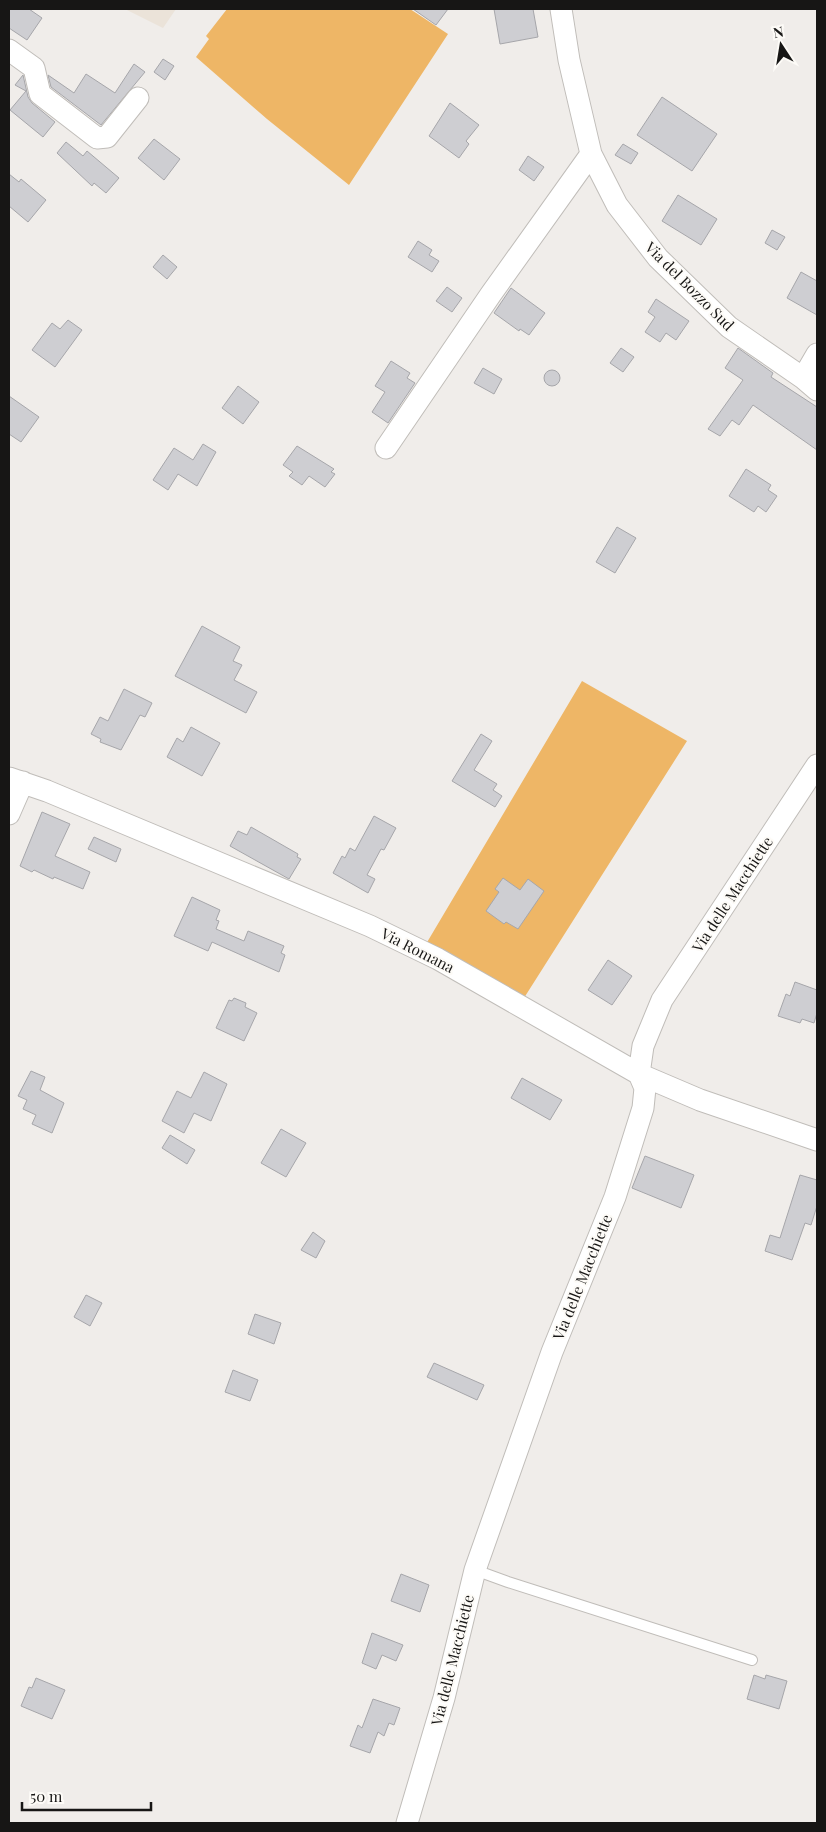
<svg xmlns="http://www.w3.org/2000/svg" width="826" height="1832" font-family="'Playfair Display',serif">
  <rect width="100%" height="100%" fill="#f0edea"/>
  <path fill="#ebe3d9" d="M 125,9 L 176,9 L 163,28 Z"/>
  <path fill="#eeb666" d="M 227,9 L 410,9 L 448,34 L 349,185 L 267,119 L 196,57 L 209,39 L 206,36 Z
    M 582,681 L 687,741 L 524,998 L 426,944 Z"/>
  <path fill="#ceced2" stroke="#a6a6aa" d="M 9,9 L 29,9 L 42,18 L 27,40 L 9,28 Z
    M 413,9 L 448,9 L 436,25 Z
    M 494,9 L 533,9 L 538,37 L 500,44 Z
    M 163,59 L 174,66 L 165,80 L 154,72 Z
    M 134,64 L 145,72 L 101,125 L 51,87 L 48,75 L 74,93 L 86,74 L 115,93 Z
    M 23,75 L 28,97 L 32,103 L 55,122 L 43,137 L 10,110 L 26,91 L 15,85 Z
    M 662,97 L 717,134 L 692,171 L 637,135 Z
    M 450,103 L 479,125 L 466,141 L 469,144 L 459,158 L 429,136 Z
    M 154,139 L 180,159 L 164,180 L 138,158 Z
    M 66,142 L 83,156 L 87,151 L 119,178 L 106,193 L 94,183 L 92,186 L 57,153 Z
    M 623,144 L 638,153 L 631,164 L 615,155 Z
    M 528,156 L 544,167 L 534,181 L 519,170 Z
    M 9,174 L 19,182 L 21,179 L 46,200 L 28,222 L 9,206 Z
    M 678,195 L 717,219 L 701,245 L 662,221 Z
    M 772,230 L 785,237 L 777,250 L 765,243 Z
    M 418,241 L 432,250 L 429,255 L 439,261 L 432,272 L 408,257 Z
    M 163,255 L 177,267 L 167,279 L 153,267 Z
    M 801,272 L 817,281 L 817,315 L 787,298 Z
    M 447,287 L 462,298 L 452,312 L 436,301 Z
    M 511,288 L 545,313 L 529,335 L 520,329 L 519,331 L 494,313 Z
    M 656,299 L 689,321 L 676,340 L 666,333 L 660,342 L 645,332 L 655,317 L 648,312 Z
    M 68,320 L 82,330 L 55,367 L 32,350 L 52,323 L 60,329 Z
    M 621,348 L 634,357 L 623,372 L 610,363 Z
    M 738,348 L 773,373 L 771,377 L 817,407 L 817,450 L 753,405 L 739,425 L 732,420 L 720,436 L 708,429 L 743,380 L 725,368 Z
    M 391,361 L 410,373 L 407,378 L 415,383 L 388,423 L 372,412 L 385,392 L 375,386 Z
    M 483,368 L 502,379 L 494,394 L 474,383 Z
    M544 378a8 8 0 1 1 16 0a8 8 0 1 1-16 0Z
    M 238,386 L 259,402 L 243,424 L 222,408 Z
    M 9,396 L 39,417 L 21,442 L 9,434 Z
    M 203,444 L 216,452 L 197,486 L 178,474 L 168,490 L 153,480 L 174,448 L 193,460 Z
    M 297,446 L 334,469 L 331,472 L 335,474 L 325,487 L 309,476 L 302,485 L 289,476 L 293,472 L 283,465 Z
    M 746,469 L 771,485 L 768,490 L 777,496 L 766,512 L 758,506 L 754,512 L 729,496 Z
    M 617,527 L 636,538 L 615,573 L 596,562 Z
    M 202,626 L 240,647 L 233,661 L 242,665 L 234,680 L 257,692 L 246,713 L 175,676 Z
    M 124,689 L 152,703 L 145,717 L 140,715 L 121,750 L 100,742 L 101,739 L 91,734 L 100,717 L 108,721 Z
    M 191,727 L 220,743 L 202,776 L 167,757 L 177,738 L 183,742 Z
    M 481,734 L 492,741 L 474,770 L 497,784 L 493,790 L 502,796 L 495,807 L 452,781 Z
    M 42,812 L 70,824 L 55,856 L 90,872 L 83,889 L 54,877 L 53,879 L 34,870 L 32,872 L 20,866 Z
    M 374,816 L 396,828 L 384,850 L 381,849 L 367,875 L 375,879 L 368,893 L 333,873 L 342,856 L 345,858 L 350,848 L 355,851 Z
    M 251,827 L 298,854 L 297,857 L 301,859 L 289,879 L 230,846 L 238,831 L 247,835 Z
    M 94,837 L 121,849 L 116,862 L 88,849 Z
    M 503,878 L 520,890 L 528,879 L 544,891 L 518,929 L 506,922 L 504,924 L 486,911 L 499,892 L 495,889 Z
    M 192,897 L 220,910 L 216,920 L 219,921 L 216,929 L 244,941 L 248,931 L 284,946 L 281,953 L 285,955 L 279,972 L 212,942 L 208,951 L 174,936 Z
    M 608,960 L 632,976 L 612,1005 L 588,990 Z
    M 795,982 L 817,990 L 817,1013 L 814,1023 L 802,1019 L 800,1023 L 778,1016 L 786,994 L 790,996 Z
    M 234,998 L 246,1003 L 245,1007 L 257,1013 L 244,1041 L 216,1028 L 229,1000 L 232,1001 Z
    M 31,1071 L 45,1077 L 40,1090 L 64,1103 L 52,1133 L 32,1124 L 36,1115 L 23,1109 L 27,1100 L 18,1096 Z
    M 204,1072 L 227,1084 L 211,1121 L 194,1113 L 184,1133 L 162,1121 L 177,1091 L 191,1098 Z
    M 522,1078 L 562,1100 L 550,1120 L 511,1098 Z
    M 281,1129 L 306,1143 L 286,1177 L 261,1163 Z
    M 170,1135 L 195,1150 L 187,1164 L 162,1148 Z
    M 645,1156 L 694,1175 L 681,1208 L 632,1188 Z
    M 800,1175 L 817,1180 L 817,1206 L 811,1225 L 805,1223 L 792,1260 L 765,1251 L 770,1235 L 780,1238 Z
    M 313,1232 L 325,1241 L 316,1258 L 301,1250 Z
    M 86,1295 L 102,1303 L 90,1326 L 74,1317 Z
    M 255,1314 L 281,1323 L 274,1344 L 248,1334 Z
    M 434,1363 L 484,1385 L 477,1400 L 427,1377 Z
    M 233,1370 L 258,1380 L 250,1401 L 225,1392 Z
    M 401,1574 L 429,1585 L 420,1612 L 391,1601 Z
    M 372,1633 L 403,1645 L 396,1661 L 382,1655 L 376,1669 L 362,1663 Z
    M 754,1675 L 765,1679 L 766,1675 L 787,1681 L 779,1709 L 747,1699 Z
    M 36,1678 L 65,1690 L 52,1719 L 21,1706 L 29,1687 L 32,1688 Z
    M 373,1699 L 400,1708 L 394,1725 L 389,1723 L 384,1736 L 378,1732 L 370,1753 L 350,1746 L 358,1725 L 362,1728 Z"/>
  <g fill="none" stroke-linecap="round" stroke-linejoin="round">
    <g stroke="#c0bdb9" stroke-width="12">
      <path id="service" d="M 475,1570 L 508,1582 L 752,1660"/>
    </g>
    <g stroke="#c0bdb9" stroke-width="23">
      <path id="minor" d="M 561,9 L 569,60 L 591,154 L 617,205 L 658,258 L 729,327 L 803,378 L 817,390
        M 9,50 L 34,68 L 40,94 L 97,138 L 107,137 L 138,98
        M 803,378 L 817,354
        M 386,448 L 491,294 L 591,154
        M 9,778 L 47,791 L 370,926 L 438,959 L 639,1074 L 700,1100 L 817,1140
        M 9,814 L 23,782
        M 407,1823 L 444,1698 L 475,1570 L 552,1352 L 615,1197 L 643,1108 L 645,1088 L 639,1074 L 643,1046 L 662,1000 L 817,765"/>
    </g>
    <use href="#service" stroke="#fff" stroke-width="10"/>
    <use href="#minor" stroke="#fff" stroke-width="21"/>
  </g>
  <g text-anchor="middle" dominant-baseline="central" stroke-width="4" stroke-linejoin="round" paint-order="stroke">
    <g font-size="15" fill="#171615" stroke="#fdfbf7">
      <text transform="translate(690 286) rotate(45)">Via del Bozzo Sud</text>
      <text transform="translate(732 894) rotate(-57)">Via delle Macchiette</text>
      <text transform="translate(418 950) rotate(27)">Via Romana</text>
      <text transform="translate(582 1277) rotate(-68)">Via delle Macchiette</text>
      <text transform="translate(452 1660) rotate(-76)">Via delle Macchiette</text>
    </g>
  </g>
  <rect width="826" height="1832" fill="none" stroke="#171615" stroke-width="20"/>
  <g transform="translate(781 45) rotate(348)" stroke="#fdfbf7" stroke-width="4" paint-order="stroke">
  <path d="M0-4L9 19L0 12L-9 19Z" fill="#171615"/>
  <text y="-8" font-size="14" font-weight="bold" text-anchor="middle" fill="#171615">N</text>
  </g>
  <path d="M22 1802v8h129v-8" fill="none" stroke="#171615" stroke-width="2.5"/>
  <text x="30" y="1802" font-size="15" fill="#171615" stroke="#fdfbf7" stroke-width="4" paint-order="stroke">50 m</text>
</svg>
